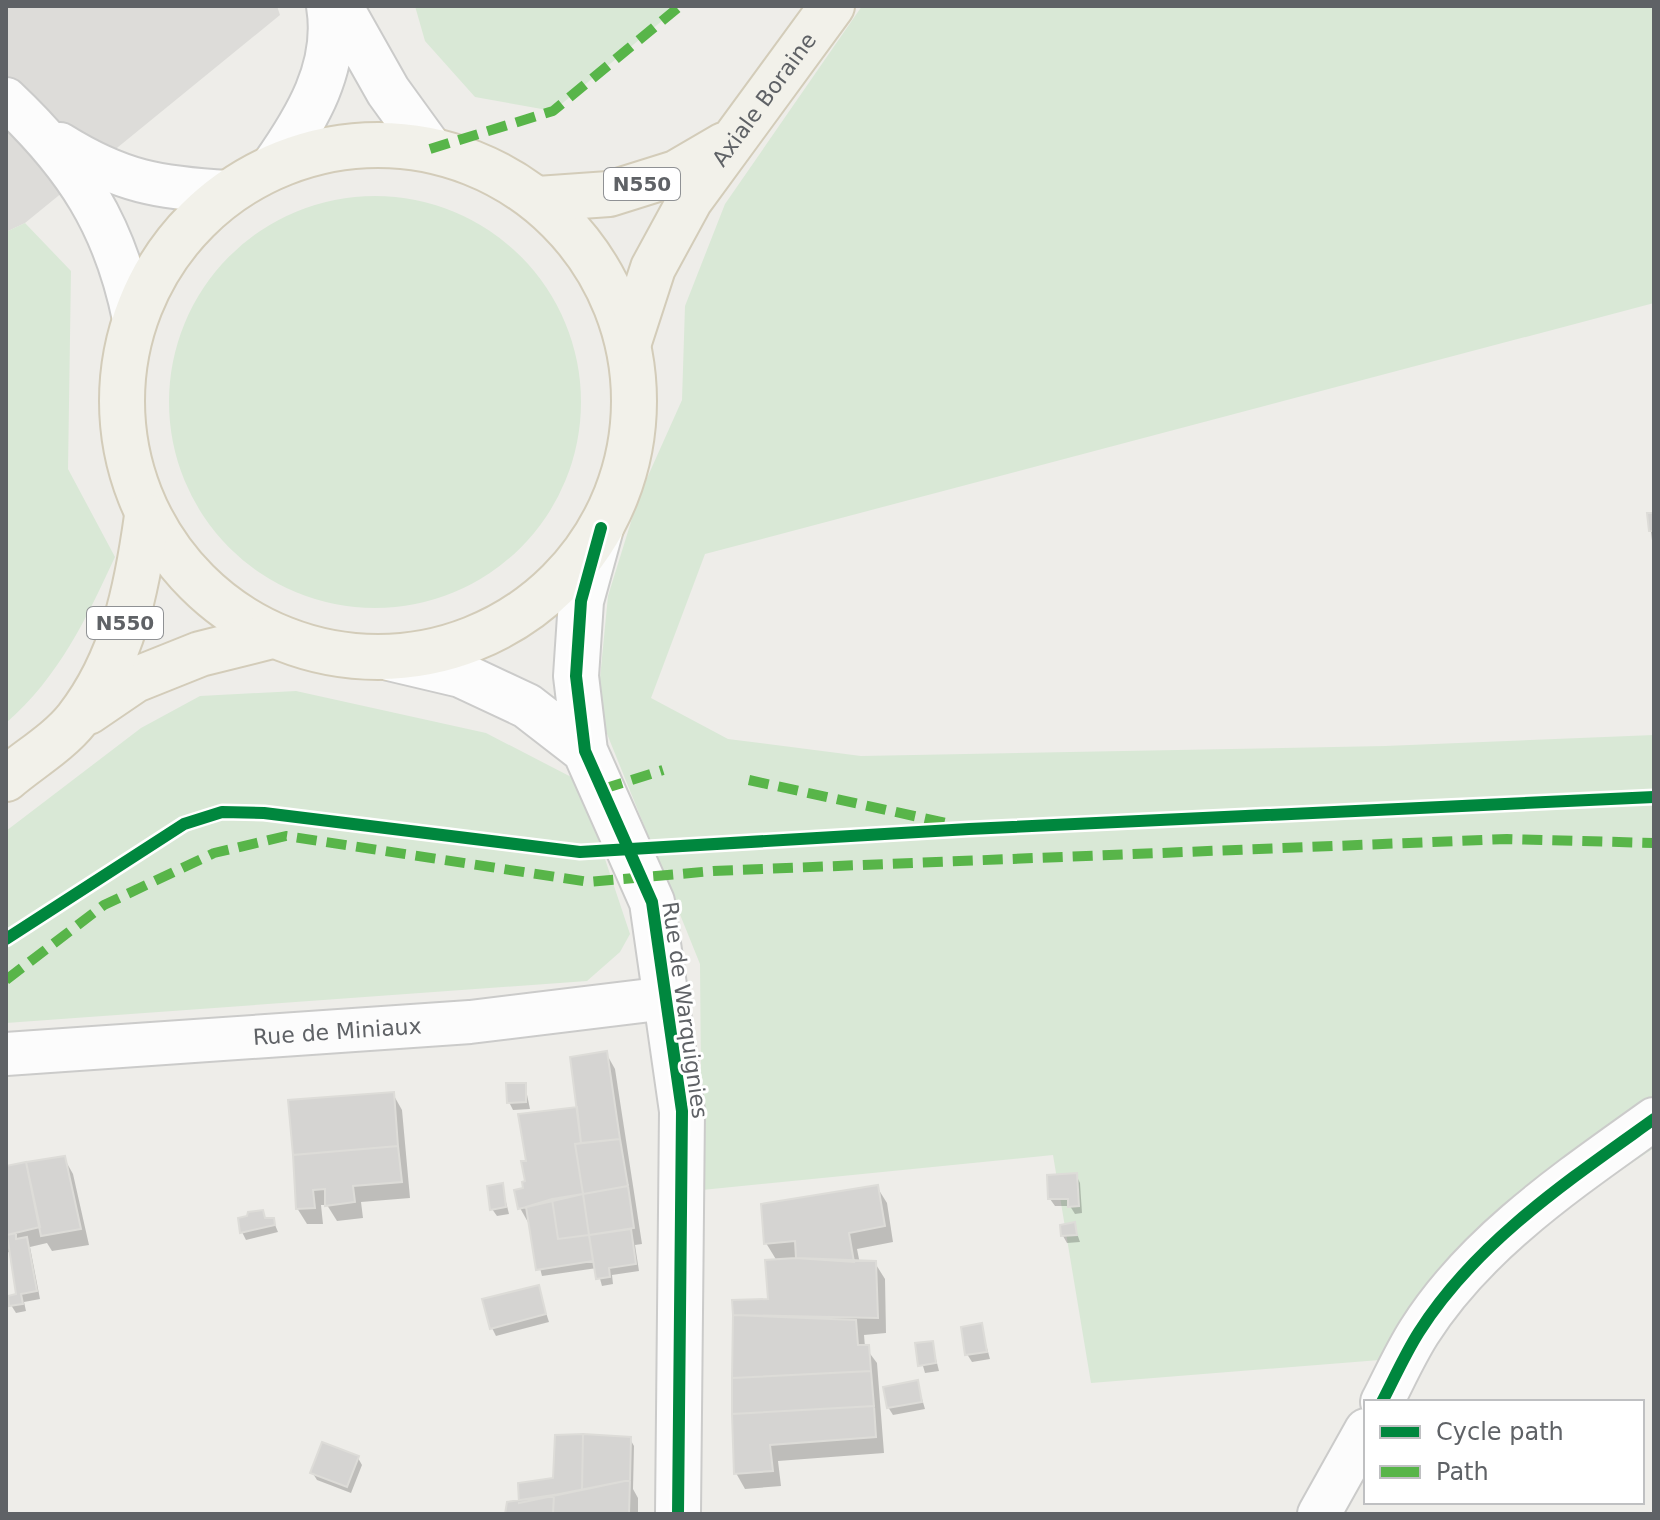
<svg xmlns="http://www.w3.org/2000/svg" width="1660" height="1520" font-family="'DejaVu Sans',sans-serif">
  <rect width="100%" height="100%" fill="#eeede9"/>
  <path fill="#dddcd9" d="M 6,6 L 277,6 L 280,15 L 25,223 L 6,232 Z"/>
  <path fill="#d9e8d6" d="M 415,6 L 680,6 L 553,111 L 475,97 L 425,41 Z
    M 862,6 L 1654,6 L 1654,303 L 705,554 L 651,698 L 728,739 L 861,756 L 1385,746 L 1654,735 L 1654,1148 L 1580,1198 L 1483,1278 L 1405,1358 L 1091,1383 L 1053,1155 L 702,1190 L 700,964 L 597,709 L 608,596 L 639,496 L 682,400 L 685,306 L 725,204 Z
    M169 402a206 206 0 1 1 412 0a206 206 0 1 1-412 0Z
    M 25,223 L 71,271 L 68,469 L 115,557 C 86,619 59,677 6,723 L 6,232 Z
    M 296,691 L 486,733 L 579,781 L 630,934 L 620,952 L 587,981 L 6,1023 L 6,831 L 141,728 L 200,696 Z"/>
  <path fill="#0003" d="M 1649,515 L 1654,515 L 1654,550 L 1653,549 Z
    M 606,1053 L 615,1069 L 642,1244 L 635,1245 L 639,1271 L 612,1275 L 613,1284 L 602,1286 L 597,1268 L 542,1276 L 529,1224 L 520,1208 L 528,1183 L 528,1162 L 579,1108 Z
    M 525,1085 L 530,1109 L 513,1110 L 509,1102 Z
    M 393,1094 L 402,1110 L 410,1198 L 361,1202 L 363,1218 L 337,1221 L 327,1205 L 321,1205 L 323,1224 L 307,1224 L 297,1208 Z
    M 64,1158 L 73,1174 L 89,1245 L 52,1251 L 47,1243 L 30,1247 L 40,1299 L 24,1302 L 26,1311 L 16,1313 L 11,1305 L 19,1296 L 12,1251 L 6,1253 L 6,1168 Z
    M 1076,1175 L 1080,1183 L 1082,1213 L 1075,1214 L 1070,1206 L 1055,1206 L 1050,1199 Z
    M 502,1186 L 509,1214 L 497,1216 L 492,1209 Z
    M 877,1187 L 887,1203 L 893,1242 L 857,1249 L 860,1264 L 875,1263 L 885,1279 L 886,1333 L 864,1335 L 865,1347 L 877,1363 L 884,1453 L 778,1461 L 781,1486 L 745,1489 L 736,1473 L 734,1302 L 770,1301 L 777,1261 L 766,1243 Z
    M 266,1220 L 273,1220 L 278,1232 L 246,1240 L 242,1232 Z
    M 1074,1225 L 1080,1242 L 1067,1243 L 1063,1236 Z
    M 538,1288 L 549,1322 L 496,1336 L 492,1328 Z
    M 981,1326 L 990,1359 L 972,1362 L 967,1354 Z
    M 932,1343 L 939,1371 L 925,1373 L 917,1345 Z
    M 917,1382 L 925,1409 L 893,1415 L 888,1407 Z
    M 630,1439 L 634,1446 L 633,1489 L 638,1498 L 638,1514 L 507,1514 L 555,1480 Z
    M 358,1458 L 362,1465 L 351,1493 L 317,1480 L 312,1472 Z"/>
  <path fill="#d5d4d2" stroke="#dddcd8" stroke-width="2" d="M 1647,513 L 1654,513 L 1654,531 L 1649,531 Z
    M 607,1051 L 620,1139 L 581,1143 L 570,1057 Z
    M 506,1083 L 526,1083 L 526,1102 L 507,1103 Z
    M 394,1092 L 398,1146 L 293,1155 L 288,1100 Z
    M 577,1107 L 581,1143 L 575,1144 L 583,1194 L 518,1209 L 514,1190 L 523,1188 L 522,1182 L 525,1181 L 521,1161 L 526,1161 L 518,1114 Z
    M 620,1139 L 628,1186 L 583,1194 L 575,1144 Z
    M 398,1146 L 402,1182 L 353,1186 L 355,1202 L 325,1206 L 325,1189 L 313,1190 L 315,1208 L 296,1209 L 293,1155 Z
    M 65,1156 L 81,1229 L 41,1236 L 26,1162 Z
    M 26,1162 L 40,1227 L 7,1235 L 6,1166 Z
    M 1077,1173 L 1079,1206 L 1068,1207 L 1068,1199 L 1048,1199 L 1047,1175 Z
    M 503,1183 L 506,1207 L 490,1210 L 487,1186 Z
    M 878,1185 L 885,1226 L 849,1233 L 854,1262 L 796,1258 L 795,1241 L 764,1244 L 761,1204 Z
    M 628,1186 L 634,1228 L 589,1235 L 583,1194 Z
    M 583,1194 L 589,1235 L 558,1239 L 552,1199 Z
    M 552,1199 L 558,1239 L 589,1235 L 593,1261 L 536,1270 L 526,1207 Z
    M 263,1210 L 265,1218 L 274,1218 L 275,1225 L 240,1233 L 238,1218 L 247,1216 L 248,1212 Z
    M 1075,1222 L 1077,1235 L 1061,1236 L 1060,1225 Z
    M 631,1229 L 636,1264 L 609,1268 L 610,1277 L 596,1279 L 589,1235 Z
    M 16,1233 L 16,1239 L 27,1237 L 37,1291 L 21,1294 L 23,1304 L 9,1306 L 8,1296 L 16,1294 L 7,1235 Z
    M 796,1258 L 876,1261 L 878,1318 L 733,1315 L 732,1300 L 768,1299 L 765,1260 Z
    M 539,1285 L 546,1314 L 490,1329 L 482,1299 Z
    M 733,1315 L 856,1320 L 858,1345 L 869,1345 L 871,1371 L 732,1378 Z
    M 982,1323 L 987,1352 L 965,1355 L 961,1327 Z
    M 933,1341 L 936,1363 L 918,1366 L 915,1343 Z
    M 871,1371 L 874,1406 L 732,1414 L 732,1378 Z
    M 918,1380 L 922,1402 L 887,1408 L 883,1387 Z
    M 874,1406 L 876,1437 L 770,1445 L 773,1471 L 734,1474 L 732,1414 Z
    M 583,1434 L 582,1490 L 519,1503 L 518,1483 L 553,1478 L 555,1435 Z
    M 583,1434 L 631,1437 L 630,1480 L 582,1490 Z
    M 322,1442 L 359,1456 L 347,1487 L 310,1473 Z
    M 630,1480 L 629,1514 L 553,1514 L 554,1495 Z
    M 554,1495 L 553,1514 L 505,1514 L 507,1502 Z"/>
  <g fill="none" stroke-linecap="round" stroke-linejoin="round">
    <g stroke="#cbcbca" stroke-width="46">
      <g id="street">
        <path d="M 6,99 C 76,165 115,225 134,319"/>
        <path d="M 60,144 C 121,182 159,188 229,192"/>
        <path id="s1" d="M 6,1054 L 470,1022 L 667,998"/>
        <path d="M 1382,1402 C 1394,1379 1405,1354 1419,1332 C 1476,1242 1569,1180 1654,1119"/>
        <path d="M 1319,1514 L 1366,1430"/>
      </g>
    </g>
    <g stroke="#cbcbca" stroke-width="48">
      <path id="secondary" d="M 340,6 L 388,91 L 430,149
        M 273,167 C 306,120 339,67 329,6
        M 601,528 L 581,601 L 576,676 L 585,751 L 652,902 L 682,1111 L 678,1514
        M 389,658 L 461,675 L 527,706 L 585,751"/>
    </g>
    <g stroke="#d3ccb9" stroke-width="48">
      <g id="primary">
        <circle cx="378" cy="401" r="256"/>
        <path d="M 538,199 L 609,194 L 676,173 L 724,145"/>
        <path id="s2" d="M 629,342 L 653,268 L 690,200 L 832,6"/>
        <path d="M 88,712 L 135,680 L 200,654 L 272,636"/>
        <path d="M 6,779 C 28,760 59,742 77,719 C 123,660 137,588 147,516"/>
      </g>
    </g>
    <use href="#street" stroke="#fcfcfc" stroke-width="42"/>
    <use href="#secondary" stroke="#fcfcfc" stroke-width="44"/>
    <use href="#primary" stroke="#f2f1ea" stroke-width="44"/>
    <path stroke="#58b549" stroke-width="10" stroke-dasharray="20 10" stroke-linecap="butt" d="M 430,149 L 553,111 L 680,6
      M 749,780 L 946,823
      M 603,789 L 663,770
      M 6,980 L 104,905 L 214,853 L 286,836 L 589,882 L 713,871 L 1507,839 L 1654,843"/>
    <g stroke="#fff" stroke-width="17">
      <path id="cycleway" d="M 601,528 L 581,601 L 576,676 L 585,751 L 652,902 L 682,1111 L 678,1514
        M 6,939 L 184,824 L 222,812 L 264,813 L 580,852 L 969,829 L 1654,797
        M 1382,1402 C 1394,1379 1405,1354 1419,1332 C 1476,1242 1569,1180 1654,1119"/>
    </g>
    <use href="#cycleway" stroke="#00873e" stroke-width="12"/>
  </g>
  <g text-anchor="middle" dominant-baseline="central" stroke-width="6" stroke-linejoin="round" paint-order="stroke">
    <g fill="#fff" stroke="#8f9194" stroke-width="2">
      <rect x="604" y="168" width="76" height="32" rx="6"/>
      <rect x="87" y="607" width="76" height="32" rx="6"/>
    </g>
    <g font-size="20" font-weight="bold" fill="#5f6266">
      <text x="642" y="184">N550</text>
      <text x="125" y="623">N550</text>
    </g>
    <g font-size="22" fill="#5f6266" stroke="#fff">
      <text stroke="none"><textPath href="#s2" startOffset="280">Axiale Boraine</textPath></text>
      <text transform="translate(685 1010) rotate(82)">Rue de Warquignies</text>
      <text stroke="none"><textPath href="#s1" startOffset="332">Rue de Miniaux</textPath></text>
    </g>
  </g>
  <rect width="1660" height="1520" fill="none" stroke="#5f6266" stroke-width="16"/>
  <rect x="1364" y="1400" width="280" height="104" fill="#ffffff" stroke="#bfc0c2" stroke-width="2"/>
  <rect x="1380" y="1426" width="40" height="12" fill="#00873e" stroke="#bfc0c2" stroke-width="2"/>
  <text x="1436" y="1440" font-size="24" fill="#5f6266">Cycle path</text>
  <rect x="1380" y="1466" width="40" height="12" fill="#58b549" stroke="#bfc0c2" stroke-width="2"/>
  <text x="1436" y="1480" font-size="24" fill="#5f6266">Path</text>
</svg>
